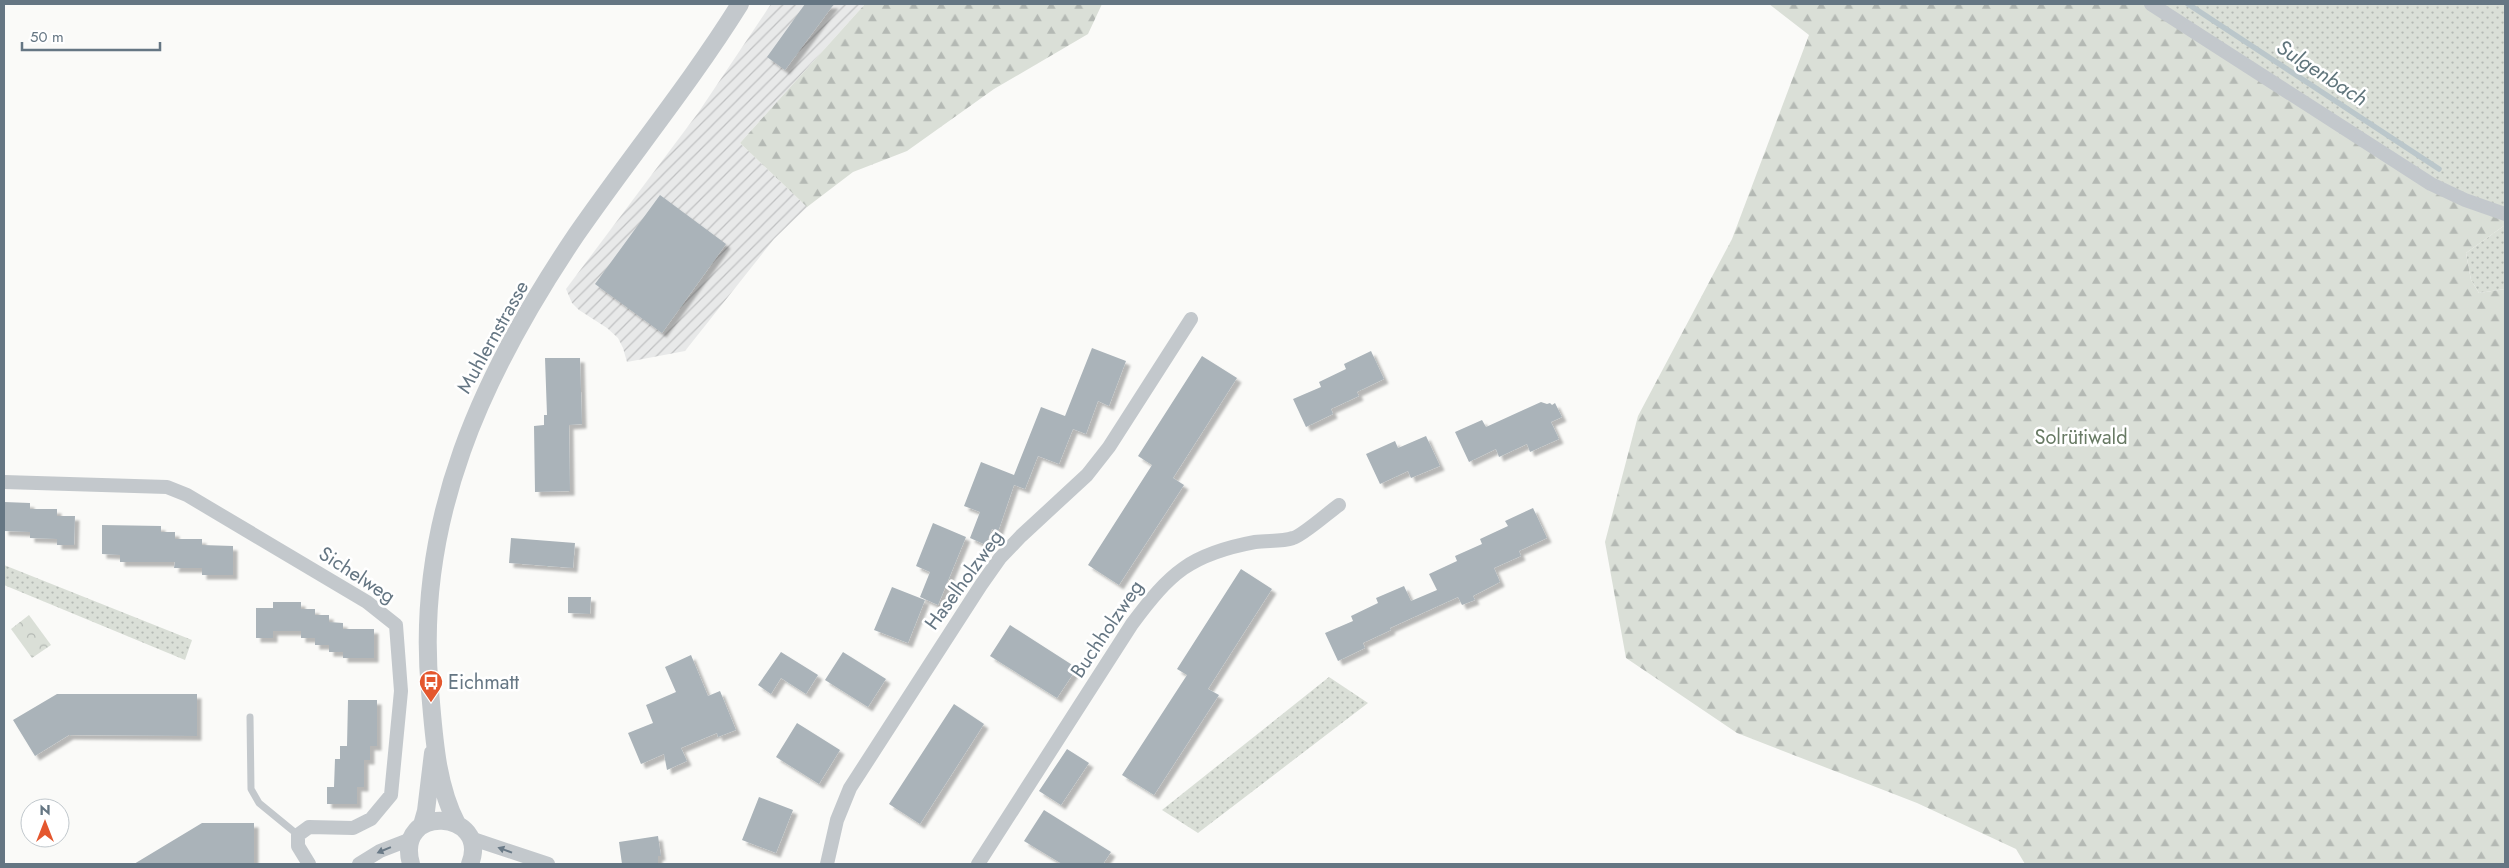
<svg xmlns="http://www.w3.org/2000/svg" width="2509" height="868" font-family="Jost,sans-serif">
  <defs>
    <pattern id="industrial-furrows" width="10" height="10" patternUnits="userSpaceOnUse" patternTransform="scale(1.25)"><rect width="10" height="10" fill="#e8e9e9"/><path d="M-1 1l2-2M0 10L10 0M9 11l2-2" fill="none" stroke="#c0c1c2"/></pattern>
    <pattern id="grass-dots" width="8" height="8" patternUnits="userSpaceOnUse" patternTransform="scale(1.25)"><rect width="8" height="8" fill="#dadfd7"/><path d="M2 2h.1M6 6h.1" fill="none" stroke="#b4b9b4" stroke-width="1.8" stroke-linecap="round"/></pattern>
    <pattern id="forest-firs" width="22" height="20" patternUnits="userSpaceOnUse" patternTransform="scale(1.25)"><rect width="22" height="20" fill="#dadfd7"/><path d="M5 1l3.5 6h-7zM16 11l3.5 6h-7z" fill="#b4b9b4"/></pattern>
    <pattern id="park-crowns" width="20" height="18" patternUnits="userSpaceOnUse" patternTransform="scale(1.25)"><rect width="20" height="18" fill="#dadfd7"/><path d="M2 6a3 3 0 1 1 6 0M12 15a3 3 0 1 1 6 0" fill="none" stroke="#b4b9b4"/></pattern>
    <filter id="shadow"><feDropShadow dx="4.5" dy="4.5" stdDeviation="1" flood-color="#0004"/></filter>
  </defs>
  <rect width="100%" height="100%" fill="#fafaf8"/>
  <path fill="url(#industrial-furrows)" d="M 771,4 L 865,4 L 740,143 L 807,207 L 774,239 L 685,351 L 627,362 L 623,348 L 618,338 L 607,328 L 579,310 L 572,303 L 566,289 L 698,113 Z"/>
  <path fill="url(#grass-dots)" d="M 2150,4 L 2505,4 L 2505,215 L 2464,200 Z
    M 2505,225 L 2505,289 L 2479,293 L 2471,280 L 2466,253 Z
    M 4,565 L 192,640 L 185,660 L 4,585 Z
    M 1329,677 L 1368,703 L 1198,833 L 1162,810 Z"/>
  <path fill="url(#forest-firs)" d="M 865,4 L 1102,4 L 1088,34 L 994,89 L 907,151 L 853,172 L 807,207 L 740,143 Z
    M 1769,4 L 2150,4 L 2431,185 L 2505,215 L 2505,225 L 2466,253 L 2471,280 L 2479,293 L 2505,289 L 2505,864 L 2025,864 L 2016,849 L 1917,803 L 1737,733 L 1626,658 L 1605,542 L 1638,416 L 1732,239 L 1809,35 Z"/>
  <path fill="url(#park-crowns)" d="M 29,615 L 51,645 L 32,658 L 11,629 Z"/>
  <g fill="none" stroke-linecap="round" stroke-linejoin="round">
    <path stroke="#bbc7cb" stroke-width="5.5" d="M 2188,4 L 2439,169"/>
  </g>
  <path fill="#aab3b9" filter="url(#shadow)" d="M 805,4 L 834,4 L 785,70 L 767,57 Z
    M 660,195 L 726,244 L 662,333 L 595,284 Z
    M 1092,348 L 1126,361 L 1109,406 L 1098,401 L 1086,434 L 1073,429 L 1059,464 L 1038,456 L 1025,489 L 1014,485 L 998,532 L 992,529 L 986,545 L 970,538 L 980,512 L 964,506 L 981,462 L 1014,475 L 1041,407 L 1065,416 Z
    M 1371,351 L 1384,379 L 1357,392 L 1359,396 L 1331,409 L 1333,414 L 1306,427 L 1293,399 L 1321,387 L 1319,382 L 1346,369 L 1344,364 Z
    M 1202,356 L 1237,378 L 1173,478 L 1184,485 L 1119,585 L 1088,565 L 1152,465 L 1138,456 Z
    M 545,358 L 580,358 L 582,424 L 569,425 L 570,491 L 535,492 L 534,426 L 544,425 L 544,415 L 547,415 Z
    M 1541,402 L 1547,404 L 1550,403 L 1552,405 L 1555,403 L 1562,417 L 1551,422 L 1559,439 L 1530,452 L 1527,444 L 1499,457 L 1496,449 L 1469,462 L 1455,432 L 1482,420 L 1486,427 Z
    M 1426,436 L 1440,466 L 1411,478 L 1408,471 L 1380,484 L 1366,454 L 1395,441 L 1398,448 Z
    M 4,502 L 30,503 L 30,509 L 57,509 L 57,516 L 75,516 L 74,545 L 57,545 L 57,539 L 30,538 L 30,532 L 4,531 Z
    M 1533,508 L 1547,538 L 1519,551 L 1521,556 L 1494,568 L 1500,582 L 1473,596 L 1475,600 L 1462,605 L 1458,597 L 1390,628 L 1391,630 L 1363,643 L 1365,648 L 1338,661 L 1325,633 L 1353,621 L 1351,616 L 1378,603 L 1376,598 L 1404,586 L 1411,601 L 1437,590 L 1429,574 L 1457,561 L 1455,556 L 1482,544 L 1480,539 L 1508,526 L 1505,521 Z
    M 933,523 L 966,537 L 938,605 L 920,597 L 930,572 L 916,566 Z
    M 102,525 L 161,526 L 161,532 L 175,532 L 175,539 L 202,539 L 202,545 L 233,546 L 233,575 L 202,575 L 202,568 L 174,568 L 175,562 L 120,562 L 120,555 L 102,554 Z
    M 511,538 L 575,543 L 573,568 L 509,563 Z
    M 1241,569 L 1272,589 L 1208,689 L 1219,695 L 1154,795 L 1122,775 L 1187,675 L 1177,669 Z
    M 892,587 L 925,600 L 908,643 L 874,630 Z
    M 568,597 L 591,597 L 590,614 L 568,613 Z
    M 273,602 L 301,602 L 301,609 L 315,609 L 315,615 L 329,615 L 329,622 L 343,623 L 343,629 L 374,629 L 374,658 L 343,658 L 343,652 L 329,652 L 329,645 L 315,645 L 315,638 L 301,638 L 301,631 L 273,631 L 273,638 L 256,638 L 256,608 L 273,608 Z
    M 1010,625 L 1077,668 L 1057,698 L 990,656 Z
    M 781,652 L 818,675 L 806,694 L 781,678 L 771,694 L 758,685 Z
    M 843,652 L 886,679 L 868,707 L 825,680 Z
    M 691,655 L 708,696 L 720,691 L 736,730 L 718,737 L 717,733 L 681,748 L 687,761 L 667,770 L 664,754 L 641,764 L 628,733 L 653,723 L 646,705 L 676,692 L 665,667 Z
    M 57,694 L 197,694 L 197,736 L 69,735 L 35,756 L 13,720 Z
    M 348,700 L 377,700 L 377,746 L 370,746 L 370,760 L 364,760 L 364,787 L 357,787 L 357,804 L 327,804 L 327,787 L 334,787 L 335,759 L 340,759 L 340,746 L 347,746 Z
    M 954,704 L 984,724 L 920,824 L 889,804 Z
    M 797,723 L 840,750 L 819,784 L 776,757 Z
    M 1067,749 L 1089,763 L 1061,805 L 1039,791 Z
    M 759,797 L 793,810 L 776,853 L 742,840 Z
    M 1044,810 L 1111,852 L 1103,864 L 1062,864 L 1024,841 Z
    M 202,823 L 254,823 L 254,864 L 134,864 Z
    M 658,836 L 661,856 L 658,856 L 658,863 L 622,864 L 619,842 Z"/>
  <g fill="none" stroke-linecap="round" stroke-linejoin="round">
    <path stroke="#c3c8cc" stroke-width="7" d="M 250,717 L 251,789 L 259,803 L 298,835"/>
    <path stroke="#c3c8cc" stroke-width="14" d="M 2151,4 L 2431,184 L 2465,200 L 2505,214
      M 4,482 L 167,487 L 187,495 L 367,602 L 396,625 L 401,691 L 391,795 L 371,819 L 353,828 L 309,827 L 298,835 L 298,846 L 309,864
      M 470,838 L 548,864
      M 359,864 L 380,851 L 411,839
      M 827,864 L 837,820 L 850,788 L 981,585 L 1000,558 L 1021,536 L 1087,475 L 1109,447 L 1191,319
      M 978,864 L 1132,624 C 1170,573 1190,554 1255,542 C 1267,540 1281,542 1293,538 C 1302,536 1329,512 1339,505"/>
    <path stroke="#c3c8cc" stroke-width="18" d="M 457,824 C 436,784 434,735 430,691 C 414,520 483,373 576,235 C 630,157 690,84 740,4
      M 422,825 L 426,811 L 433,753
      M 411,864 C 394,803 491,810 470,864"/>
  </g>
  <defs><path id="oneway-solid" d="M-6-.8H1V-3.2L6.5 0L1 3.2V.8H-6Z" transform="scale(1.25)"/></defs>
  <g fill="#6a7a87">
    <use href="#oneway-solid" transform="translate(384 850) rotate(157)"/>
    <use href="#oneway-solid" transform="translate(505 850) rotate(-160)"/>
  </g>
  <defs>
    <g id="bus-pin" transform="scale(1.25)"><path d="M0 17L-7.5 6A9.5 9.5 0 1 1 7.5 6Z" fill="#e4572e" stroke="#fff"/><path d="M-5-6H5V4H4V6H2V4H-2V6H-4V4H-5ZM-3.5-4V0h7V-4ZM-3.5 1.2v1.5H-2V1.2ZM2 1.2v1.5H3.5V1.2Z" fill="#fff"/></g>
  </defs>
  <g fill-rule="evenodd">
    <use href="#bus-pin" x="431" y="682"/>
  </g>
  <g text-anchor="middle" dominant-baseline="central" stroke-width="5" stroke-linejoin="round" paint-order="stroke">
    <g font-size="20" fill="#657683" stroke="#fff">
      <text transform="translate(493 337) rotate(-61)">Muhlernstrasse</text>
      <text transform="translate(357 575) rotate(33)">Sichelweg</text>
      <text transform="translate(964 580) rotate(-54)">Haselholzweg</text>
      <text transform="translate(1107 629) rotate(-56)">Buchholzweg</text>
    </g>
    <g font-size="20" fill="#687a64" stroke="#fff">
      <text x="2081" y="437">Solrütiwald</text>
    </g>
    <g font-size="20" fill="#657683" stroke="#fff" text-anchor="start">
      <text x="448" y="682">Eichmatt</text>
    </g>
    <g font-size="21" font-style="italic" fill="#60757c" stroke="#fff">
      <text transform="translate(2322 73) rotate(33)">Sulgenbach</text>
    </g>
  </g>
  <rect width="2509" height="868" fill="none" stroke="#657683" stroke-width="10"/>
  <g transform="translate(45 823)"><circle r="24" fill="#ffffff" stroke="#c1c8cd"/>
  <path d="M0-4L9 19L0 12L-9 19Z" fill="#e4572e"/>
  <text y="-8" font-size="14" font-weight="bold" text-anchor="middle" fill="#657683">N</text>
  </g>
  <path d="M22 42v8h138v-8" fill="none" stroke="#657683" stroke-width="2.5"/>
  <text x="30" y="42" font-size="15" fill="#657683" stroke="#ffffff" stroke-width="4" paint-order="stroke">50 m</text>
</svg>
